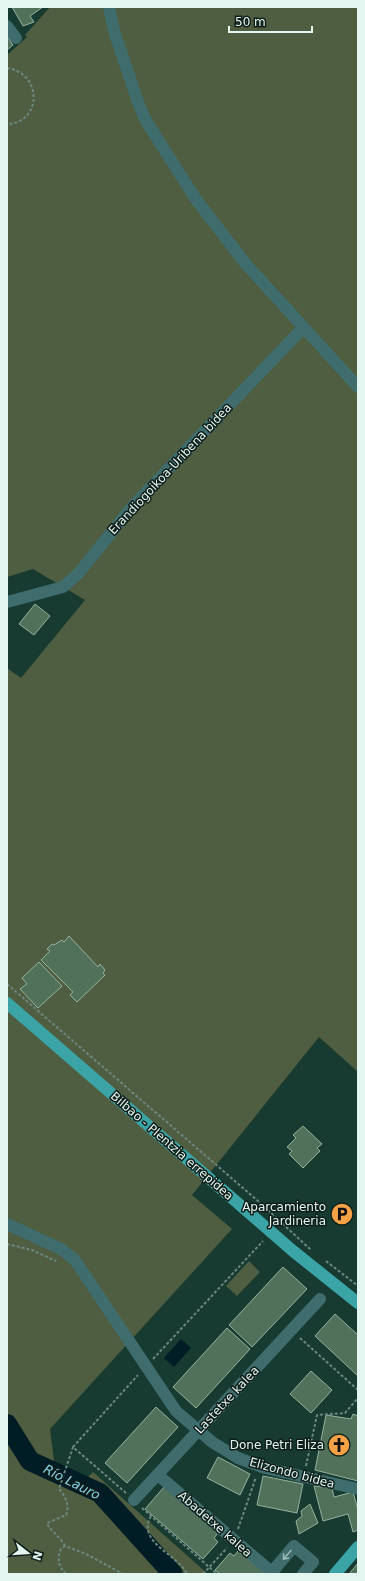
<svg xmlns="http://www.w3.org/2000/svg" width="365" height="1581" font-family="'DejaVu Sans',sans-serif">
  <rect width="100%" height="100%" fill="#173a31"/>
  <path fill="#4f5e41" d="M 50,7 L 358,7 L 358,1072 L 319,1037 L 192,1195 L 232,1229 L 50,1429 L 56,1476 L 75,1491 L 93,1472 L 208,1574 L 7,1574 L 7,668 L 21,678 L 85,600 L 33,569 L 7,577 L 7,55 L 27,37 L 25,35 Z
    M 249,1261 L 260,1272 L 237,1296 L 226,1286 Z"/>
  <path fill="#001c25" d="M 181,1339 L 191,1348 L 174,1367 L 164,1358 Z"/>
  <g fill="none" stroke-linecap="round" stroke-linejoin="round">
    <path stroke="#001c25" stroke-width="20" d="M 7,1424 L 30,1461 L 100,1493 L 173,1574"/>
  </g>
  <path fill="#51715a" stroke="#95b29d" d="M 12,7 L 43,7 L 30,16 L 34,22 L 23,26 Z
    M 7,36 L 13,45 L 7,50 Z
    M 35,604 L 50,616 L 34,635 L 19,624 Z
    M 69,936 L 98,967 L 100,964 L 105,970 L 103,973 L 105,975 L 77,1002 L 70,995 L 73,992 L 41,960 L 50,951 L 47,949 L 52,944 L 54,945 L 62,940 L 64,942 Z
    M 39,962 L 62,986 L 38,1008 L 20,989 L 27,984 L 22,978 Z
    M 303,1126 L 322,1144 L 317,1148 L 320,1151 L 303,1168 L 289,1154 L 292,1151 L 287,1147 L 296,1138 L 293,1135 Z
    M 283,1267 L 307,1289 L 252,1347 L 229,1325 Z
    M 335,1314 L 358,1335 L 358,1376 L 315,1336 Z
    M 227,1328 L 250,1349 L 196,1408 L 173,1387 Z
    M 311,1371 L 332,1390 L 311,1413 L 290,1394 Z
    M 156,1407 L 178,1427 L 127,1483 L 105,1463 Z
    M 353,1414 L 358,1416 L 358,1481 L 315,1470 L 326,1415 L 351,1419 Z
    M 218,1457 L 250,1474 L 240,1495 L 207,1478 Z
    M 263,1476 L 303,1484 L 297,1513 L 257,1505 Z
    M 314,1486 L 332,1488 L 334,1497 L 353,1492 L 358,1510 L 358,1530 L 353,1532 L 348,1514 L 323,1521 Z
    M 164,1487 L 218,1533 L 214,1538 L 218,1542 L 203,1559 L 145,1509 Z
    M 310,1504 L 318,1523 L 299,1534 L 296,1521 L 302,1516 L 301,1511 Z
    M 238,1551 L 266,1574 L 220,1574 L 215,1570 L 230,1553 L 234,1556 Z
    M 358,1563 L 358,1574 L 349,1574 Z"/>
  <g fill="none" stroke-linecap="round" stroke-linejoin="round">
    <path stroke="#6b8780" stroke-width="2" stroke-dasharray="3 2" stroke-linecap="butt" d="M 7,68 C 43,73 42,123 7,124
      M 7,984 L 258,1201 L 311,1250
      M 7,1244 L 32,1250 L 56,1261
      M 326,1261 L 358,1286
      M 300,1338 L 358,1390
      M 153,1359 L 263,1241
      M 306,1466 L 317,1415 L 345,1413 L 358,1398
      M 126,1493 L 73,1447 L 138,1375
      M 142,1508 L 217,1574
      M 151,1516 C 136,1543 178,1554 187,1574
      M 238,1529 L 256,1477
      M 65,1546 C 61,1537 49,1530 47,1523 L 66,1515 C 70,1506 65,1495 59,1489 L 73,1447
      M 66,1574 C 58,1566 57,1559 61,1549 L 65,1546 L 86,1554 L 123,1574
      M 203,1574 L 227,1548"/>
    <path stroke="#3f6c6d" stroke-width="12" d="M 109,7 L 114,31 L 138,102 L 145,119 L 195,198 L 245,263 L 358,387
      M 7,26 L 16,38
      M 7,602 L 63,587 L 78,574 L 131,508 L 303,328
      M 7,1224 L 61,1249 L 75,1260 L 176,1411 L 212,1442 L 238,1458 L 265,1468 L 358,1489
      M 158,1475 L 274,1574
      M 134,1500 L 320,1299
      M 272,1572 L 294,1546 L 313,1562 L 303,1574"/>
    <path stroke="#3ba4a6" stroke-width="12" d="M 7,1003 L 293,1251 L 358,1303
      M 335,1574 L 358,1547"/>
  </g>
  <defs><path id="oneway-shaft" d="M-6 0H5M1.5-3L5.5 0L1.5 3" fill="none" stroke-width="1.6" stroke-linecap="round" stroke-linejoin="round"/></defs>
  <use stroke="#99b8b5" href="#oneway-shaft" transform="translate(287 1555) rotate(131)"/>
  <defs>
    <g id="parking-disc" transform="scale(1.15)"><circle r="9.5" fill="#f5a246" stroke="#0f1e1a"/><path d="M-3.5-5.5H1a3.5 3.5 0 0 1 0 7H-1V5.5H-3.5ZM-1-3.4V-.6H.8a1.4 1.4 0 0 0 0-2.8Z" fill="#111"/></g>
    <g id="church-disc" transform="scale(1.15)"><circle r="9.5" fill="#f5a246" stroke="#0f1e1a"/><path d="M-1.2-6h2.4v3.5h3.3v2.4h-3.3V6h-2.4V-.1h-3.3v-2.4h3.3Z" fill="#111"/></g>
  </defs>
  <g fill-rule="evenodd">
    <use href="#parking-disc" x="342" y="1214"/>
    <use href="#church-disc" x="339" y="1445"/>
  </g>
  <g text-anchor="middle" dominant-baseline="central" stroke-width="3" stroke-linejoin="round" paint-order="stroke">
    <g font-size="12" fill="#e3f6f0" stroke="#0f1e1a">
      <text transform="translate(170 469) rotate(-47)">Erandiogoikoa-Uribena bidea</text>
      <text transform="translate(172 1146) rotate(41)">Bilbao - Plentzia errepidea</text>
      <text transform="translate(227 1400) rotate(-47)">Lastetxe kalea</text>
      <text transform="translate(292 1473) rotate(15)">Elizondo bidea</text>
      <text transform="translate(215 1524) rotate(41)">Abadetxe kalea</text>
    </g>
    <g font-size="12" fill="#e3f6f0" stroke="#0f1e1a" text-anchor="end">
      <text x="326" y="1207">Aparcamiento<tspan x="326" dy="14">Jardineria</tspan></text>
      <text x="324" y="1445">Done Petri Eliza</text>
    </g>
    <g font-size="13" font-style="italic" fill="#87d2e9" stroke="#0f1e1a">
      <text transform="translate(72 1482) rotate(27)">Río Lauro</text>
    </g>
  </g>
  <rect width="365" height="1581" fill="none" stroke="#e3f6f0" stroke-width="16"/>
  <g transform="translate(28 1553) rotate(107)" stroke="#0f1e1a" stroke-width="3" paint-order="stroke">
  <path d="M0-3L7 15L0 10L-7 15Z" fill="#e3f6f0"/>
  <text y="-6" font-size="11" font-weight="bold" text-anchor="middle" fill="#e3f6f0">N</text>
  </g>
  <path d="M229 26v6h83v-6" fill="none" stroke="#e3f6f0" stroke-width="2"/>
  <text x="235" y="26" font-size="12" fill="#e3f6f0" stroke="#0f1e1a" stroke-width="3" paint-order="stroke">50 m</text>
</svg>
